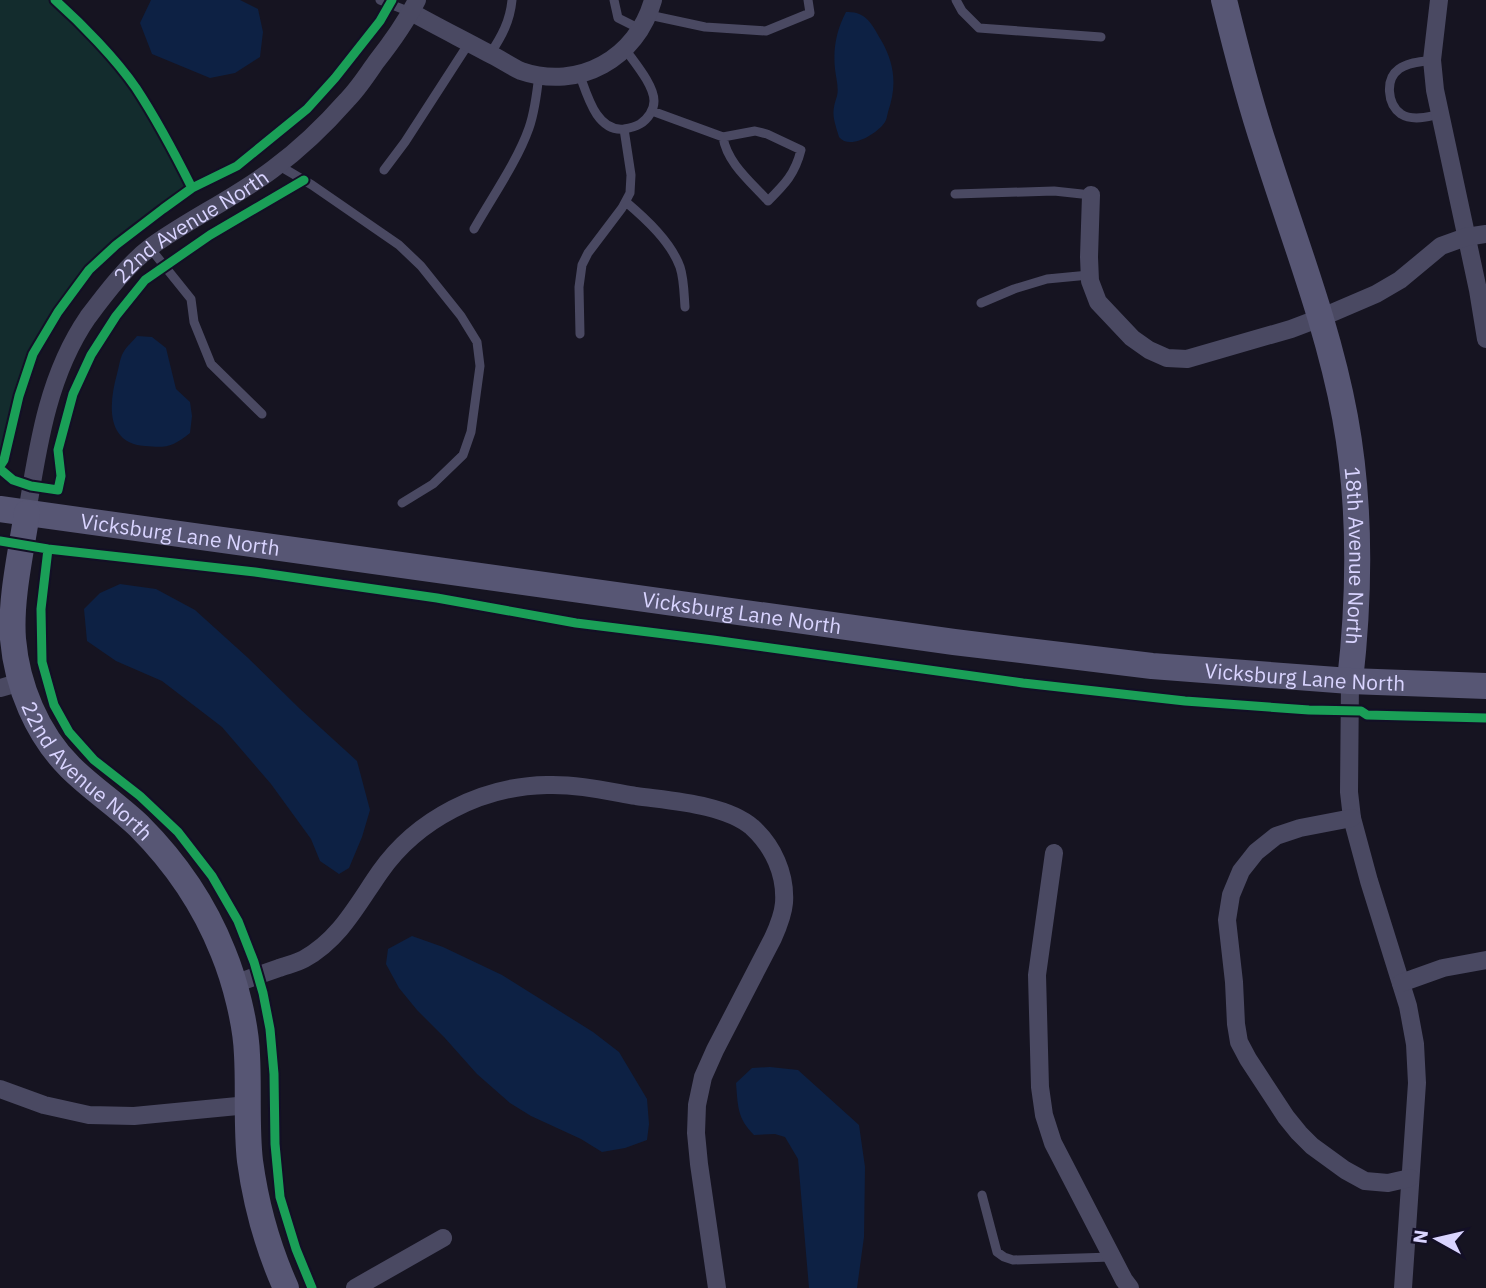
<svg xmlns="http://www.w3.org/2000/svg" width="1486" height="1288" font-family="'IBM Plex Sans',sans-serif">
  <rect width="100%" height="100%" fill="#161421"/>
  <path fill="#132c2d" d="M 0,0 L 55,0 C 82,24 116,59 136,88 C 157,120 175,154 192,188 L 116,245 L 89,270 L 58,312 L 33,354 L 19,396 L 4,460 L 0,466 Z"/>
  <path fill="#0d2144" d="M 151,0 L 240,0 L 258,9 L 263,32 L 260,57 L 235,73 L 210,78 L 152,54 L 140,23 Z
    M 846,12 C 866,11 872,24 881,40 C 895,64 897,86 888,112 C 887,115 887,119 885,122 C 878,133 850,151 839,137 C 839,136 836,128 836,127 C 832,114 833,108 837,96 C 839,88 836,78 835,69 C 833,49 836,31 846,12 Z
    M 137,336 L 152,337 L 166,348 L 176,389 L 190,402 L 192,416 L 190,433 C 172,447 167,448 145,446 C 105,443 109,403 117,374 C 119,367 120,358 123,353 C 126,347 133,341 137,336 Z
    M 120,584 L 156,589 L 195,610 L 247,657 L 300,709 L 357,761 L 370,810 L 362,837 L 349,868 L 339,874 L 320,861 L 311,839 L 271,784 L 222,727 L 162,681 L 116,661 L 87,641 L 84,609 L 100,593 Z
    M 412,936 L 443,947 L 502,975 L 593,1032 L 619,1052 L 647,1099 L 649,1124 L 647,1140 L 625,1148 L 602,1152 L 581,1139 L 531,1116 L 510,1103 L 477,1074 L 444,1037 L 417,1010 L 399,988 L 386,964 L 388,949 Z
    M 770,1067 L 798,1070 L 859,1125 L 865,1167 L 864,1237 L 857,1288 L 809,1288 L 798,1159 L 785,1137 L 775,1134 L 754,1135 C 737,1118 738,1106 736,1083 L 752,1068 Z"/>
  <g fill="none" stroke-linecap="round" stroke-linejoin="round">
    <path stroke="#4a4962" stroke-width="9" d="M 380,0 L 410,12
      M 614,0 L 618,18 L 640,29
      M 956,0 L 962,11 L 979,28 L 1101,37
      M 649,15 L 705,27 L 766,31 L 810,13 L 808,0
      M 490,54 C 502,36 510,21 512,0
      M 1432,60 C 1421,62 1408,62 1399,69 C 1385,79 1387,104 1401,114 C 1412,121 1428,117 1440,114
      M 579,73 C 587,94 596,132 624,129 C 630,128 635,127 640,124 C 648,119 654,110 654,101 C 654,85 634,62 625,49
      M 652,111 L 723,137 L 755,131 L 767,134 L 801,150 C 795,174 785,184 768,201 C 751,182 727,163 723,137
      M 278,165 L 312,185 L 399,245 L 421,266 L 461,316 L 477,342 L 480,366 L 471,432 L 463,455 L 433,484 L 402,503
      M 384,170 L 405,142 L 469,43
      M 955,194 L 1054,191 L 1091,195
      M 626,202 C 646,219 671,242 680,267 C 684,279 684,294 685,307
      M 474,229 C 492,197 517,162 529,128 C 535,111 537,93 539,74
      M 150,248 L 191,299 L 194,322 L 211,364 L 262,414
      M 981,303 L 1014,289 L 1047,279 L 1089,275
      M 580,334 L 579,287 L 582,265 L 588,253 L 622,208 L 630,193 L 631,175 L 624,129
      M 982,1195 L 997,1252 L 1004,1257 L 1013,1260 L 1112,1257"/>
    <g stroke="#4a4962" stroke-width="18">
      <path d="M 1439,0 L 1432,60 L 1435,90 L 1478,290 L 1486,339"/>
      <path d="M 411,12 C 436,26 462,39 488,53 C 499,58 510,66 521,71 C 579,91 637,58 653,0"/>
      <path d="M 1091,195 L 1089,257 L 1090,281 L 1098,302 L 1132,338 L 1149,350 L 1167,358 L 1187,359 L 1291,329 L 1320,318 L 1376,294 L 1400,280 L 1441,246 L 1466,237 L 1486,234"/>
      <path id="s1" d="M 27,513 C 38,445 48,375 88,317 C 106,293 128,264 152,246 C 191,218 235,198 273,169 C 300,149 325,125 347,100 C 358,89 367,75 376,62 C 391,43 406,22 417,0"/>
      <path d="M 1350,681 L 1349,792 L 1352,818 L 1369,881 L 1408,1006 L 1415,1044 L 1417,1083 L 1403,1288"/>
      <path d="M 0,688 L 21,682"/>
      <path d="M 1352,818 L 1300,828 L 1276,836 L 1256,852 L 1241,871 L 1231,895 L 1227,920 L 1234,982 L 1236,1024 L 1239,1042 L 1248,1059 L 1286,1117 L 1299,1133 L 1312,1146 L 1345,1170 L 1365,1181 L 1388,1183 L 1410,1178"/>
      <path d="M 1054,853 L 1037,975 L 1040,1087 L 1044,1115 L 1053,1143 L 1124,1280 L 1130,1288"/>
      <path d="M 1401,983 L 1443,968 L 1486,960"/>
      <path d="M 234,984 C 249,979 264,973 279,968 C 287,965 297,963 304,959 C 340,939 357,905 380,872 C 417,819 482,786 547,785 C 577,784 607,791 636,796 C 671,801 725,804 752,827 C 773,846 786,874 784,903 C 783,915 778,927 773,938 L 715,1050 L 703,1077 L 697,1105 L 696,1133 L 699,1164 L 717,1288"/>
      <path d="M 0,1089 L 44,1105 L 89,1115 L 134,1116 L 248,1105"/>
      <path d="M 355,1288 L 443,1238"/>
    </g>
    <g stroke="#575674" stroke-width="26">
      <path id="s2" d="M 1224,0 C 1236,49 1249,100 1265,148 C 1293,237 1328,325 1345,417 C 1361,504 1360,593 1350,681"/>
      <path id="s3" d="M 0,509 L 954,642 L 1152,666 L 1350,681 L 1486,686"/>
      <path id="s4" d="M 27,513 C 21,552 10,600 13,639 C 17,686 37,734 70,767 C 91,788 117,805 139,826 C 175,862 204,904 223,952 C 235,981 246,1024 247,1055 C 249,1090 246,1126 250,1161 C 256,1205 268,1248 286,1288"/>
    </g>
    <g stroke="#130f26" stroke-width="13">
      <path id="cycleway" d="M 55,0 C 82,24 116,59 136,88 C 157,120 175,154 192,188
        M 0,466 L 4,460 L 19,396 L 33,354 L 58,312 L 89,270 L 116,245 L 163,209 L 192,188 L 237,166 L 307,109 L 335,78 L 380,21 L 392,0
        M 0,469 L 13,480 L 31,486 L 58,490 L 61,476 L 58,450 L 73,394 L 91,355 L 116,316 L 145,280 L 210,235 L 304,180
        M 0,541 L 48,549 L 255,572 L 437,598 L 576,623 L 713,640 L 1023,683 L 1185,701 L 1309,710 L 1361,711 L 1367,715 L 1486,718
        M 48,549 L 41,609 L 42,662 L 54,705 L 69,732 L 94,760 L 140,796 L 178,832 L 212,876 L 238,921 L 254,962 L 263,993 L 270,1029 L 274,1074 L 275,1144 L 280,1197 L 296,1249 L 312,1288"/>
    </g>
    <use href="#cycleway" stroke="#1a9f57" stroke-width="9"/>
  </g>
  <g text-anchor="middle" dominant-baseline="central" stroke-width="5" stroke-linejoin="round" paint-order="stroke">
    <g font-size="21" fill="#d9d4ff" stroke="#130f26">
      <text stroke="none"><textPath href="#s1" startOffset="346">22nd Avenue North</textPath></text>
      <text stroke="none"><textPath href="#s3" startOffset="182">Vicksburg Lane North</textPath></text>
      <text stroke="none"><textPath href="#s2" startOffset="574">18th Avenue North</textPath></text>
      <text stroke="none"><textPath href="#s3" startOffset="749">Vicksburg Lane North</textPath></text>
      <text stroke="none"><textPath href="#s3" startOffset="1316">Vicksburg Lane North</textPath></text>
      <text stroke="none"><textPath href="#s4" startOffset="284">22nd Avenue North</textPath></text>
    </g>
  </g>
  <g transform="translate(1437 1239) rotate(278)" stroke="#130f26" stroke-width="5" paint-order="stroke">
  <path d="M0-5L12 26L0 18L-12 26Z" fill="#d9d4ff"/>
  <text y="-10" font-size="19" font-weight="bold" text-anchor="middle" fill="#d9d4ff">N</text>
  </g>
</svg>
